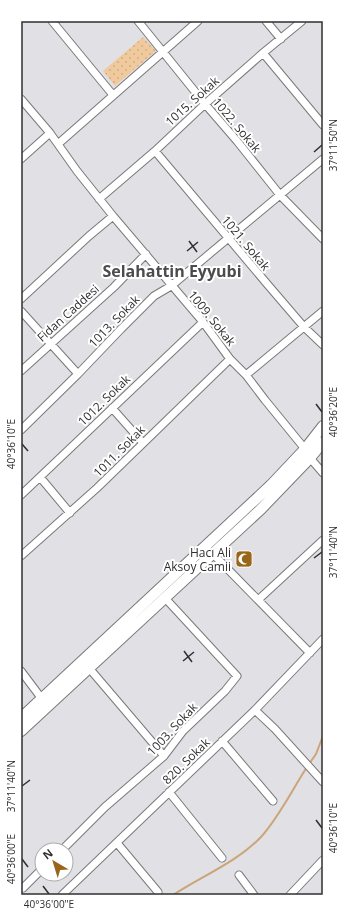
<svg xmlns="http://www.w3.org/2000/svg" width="344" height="916" font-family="'Open Sans',sans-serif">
  <defs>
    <pattern id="park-dots" width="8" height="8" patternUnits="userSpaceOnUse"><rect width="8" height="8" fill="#f0ca9d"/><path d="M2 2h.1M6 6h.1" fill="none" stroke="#ceae88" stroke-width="1.8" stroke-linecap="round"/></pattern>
  </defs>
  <rect width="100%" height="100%" fill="#e1e0e4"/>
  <path fill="url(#park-dots)" d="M 143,37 L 156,51 L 115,86 L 103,71 Z"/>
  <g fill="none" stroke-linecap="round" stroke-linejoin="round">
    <path stroke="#cba578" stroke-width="2" d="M 309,764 L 316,754 L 323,736
      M 173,895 C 202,876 237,862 261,837 C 279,817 292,790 307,767"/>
    <g stroke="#79787b" stroke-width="9">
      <path id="street" d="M 52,21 L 113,95
        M 138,21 L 205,104 L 237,141 L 280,195 L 323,239
        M 266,21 L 281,39
        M 263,53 L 323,125
        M 21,99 L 50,133 L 77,171 L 113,216 L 203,322 L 230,359 L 246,375 L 265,400 L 305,449 L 310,458 L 323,473
        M 58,144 L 198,21
        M 155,151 L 268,285 L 304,327 L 323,345
        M 21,159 L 50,133
        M 99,199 L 155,151 L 205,104 L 263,53 L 302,21
        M 21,299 L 89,236 L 113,216
        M 21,311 L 78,374
        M 21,371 L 114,287 L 146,254
        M 246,375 L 323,311
        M 112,408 L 143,443
        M 21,430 L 78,374 L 121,329 L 154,296 L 171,286 L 323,159
        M 40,477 L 70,513
        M 21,495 L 203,322
        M 213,554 L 310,653
        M 21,556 L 97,488 L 230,359
        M 258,600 L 323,540
        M 89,668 L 164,756
        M 21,671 L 42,699
        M 255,710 L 275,729 L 323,782
        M 222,741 L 273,801
        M 169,792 L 222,858
        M 117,843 L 158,892
        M 62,850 L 105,807 L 164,756 L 183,731 L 225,691 L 237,676 L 165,598
        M 239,875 L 254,895
        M 23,888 L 42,869
        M 62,895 L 255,710 L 323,639
        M 290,895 L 323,860"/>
    </g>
    <g stroke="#79787b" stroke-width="12">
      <path id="secondary" d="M 21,718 L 271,485 L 305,449 L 323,426
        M 21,731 L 261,509 L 310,458 L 323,442"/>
    </g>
    <use href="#street" stroke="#fff" stroke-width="7"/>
    <use href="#secondary" stroke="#fff" stroke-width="10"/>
  </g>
  <path fill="none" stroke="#2f2f30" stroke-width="1.5" d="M 314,152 L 322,145M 189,241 L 197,252M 187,251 L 198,242M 316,404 L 322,412M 22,444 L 28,451M 314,558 L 322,552M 184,651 L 192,662M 183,661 L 194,652M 22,786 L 30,780M 316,820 L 322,828M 22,859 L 28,867M 43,886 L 49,894"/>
  <defs>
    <g id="mosque-square" transform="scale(0.9)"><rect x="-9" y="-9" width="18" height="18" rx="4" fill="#99651b" stroke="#fff"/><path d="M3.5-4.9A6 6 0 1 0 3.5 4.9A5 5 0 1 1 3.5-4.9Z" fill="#fff"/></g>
  </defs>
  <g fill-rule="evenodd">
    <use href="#mosque-square" x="244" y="559"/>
  </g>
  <g text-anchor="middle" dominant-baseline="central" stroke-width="4" stroke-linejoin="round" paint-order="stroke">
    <g font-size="12" fill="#2f2f30" stroke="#fff">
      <text transform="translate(192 101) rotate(-42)">1015. Sokak</text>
      <text transform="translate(237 125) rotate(50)">1022. Sokak</text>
      <text transform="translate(246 243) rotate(50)">1021. Sokak</text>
      <text transform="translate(68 313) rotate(-42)">Fidan Caddesi</text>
      <text transform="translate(212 318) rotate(51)">1009. Sokak</text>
      <text transform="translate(114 321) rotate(-46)">1013. Sokak</text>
      <text transform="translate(104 400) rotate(-44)">1012. Sokak</text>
      <text transform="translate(119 451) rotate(-45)">1011. Sokak</text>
      <text transform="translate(172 729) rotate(-47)">1003. Sokak</text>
      <text transform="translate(186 761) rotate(-44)">820. Sokak</text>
    </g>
    <g font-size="12" fill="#2f2f30" stroke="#fff" text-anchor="end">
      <text x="231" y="552">Hacı Ali<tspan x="231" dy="14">Aksoy Camii</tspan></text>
    </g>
    <g font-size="16" font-weight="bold" fill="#4b4a4d" stroke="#fff">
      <text x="172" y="271">Selahattin Eyyubi</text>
    </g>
  </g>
  <rect width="344" height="916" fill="none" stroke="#ffffff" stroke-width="44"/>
  <g transform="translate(54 862) rotate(322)"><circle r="19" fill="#ffffff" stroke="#acacac"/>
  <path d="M0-3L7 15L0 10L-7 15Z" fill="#99651b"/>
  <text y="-6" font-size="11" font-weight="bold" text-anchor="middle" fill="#2f2f30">N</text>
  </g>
  <rect x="22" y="22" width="300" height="872" fill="none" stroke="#2f2f30" stroke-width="1.5"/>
  <g font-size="10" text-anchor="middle" fill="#2f2f30">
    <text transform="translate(333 145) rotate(-90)" y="4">37°11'50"N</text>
    <text transform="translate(333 412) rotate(-90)" y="4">40°36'20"E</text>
    <text transform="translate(11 444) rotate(-90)" y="4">40°36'10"E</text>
    <text transform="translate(333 552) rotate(-90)" y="4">37°11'40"N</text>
    <text transform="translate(11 786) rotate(-90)" y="4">37°11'40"N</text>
    <text transform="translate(333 828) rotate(-90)" y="4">40°36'10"E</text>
    <text transform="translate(11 859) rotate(-90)" y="4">40°36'00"E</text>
    <text x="49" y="908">40°36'00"E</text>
  </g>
</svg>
